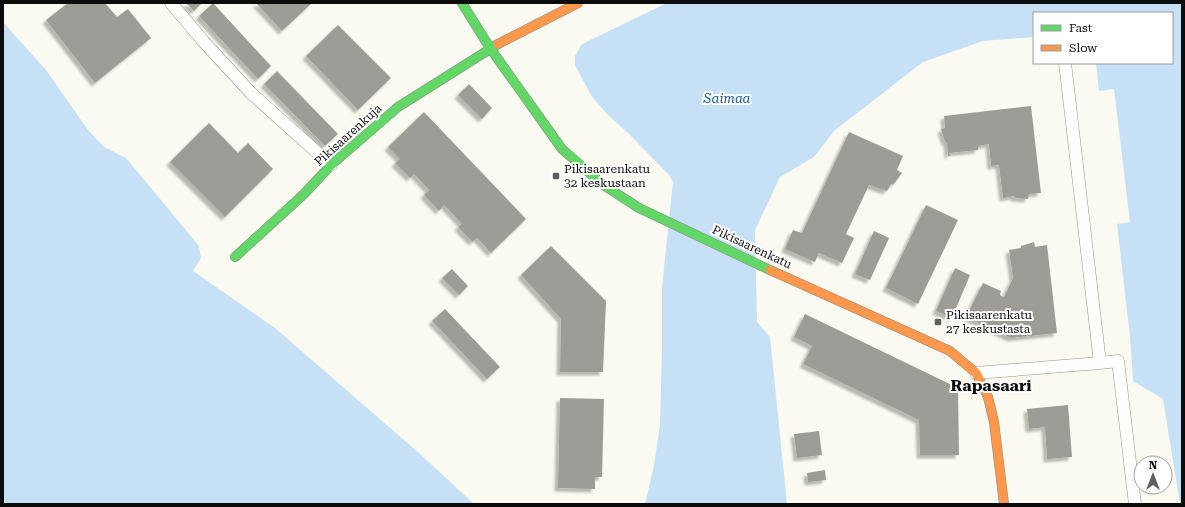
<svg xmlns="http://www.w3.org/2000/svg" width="1185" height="507" font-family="'Roboto Serif',serif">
  <defs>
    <filter id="shadow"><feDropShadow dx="-3.5" dy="3.5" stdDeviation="1" flood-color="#0004"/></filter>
  </defs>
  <rect width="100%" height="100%" fill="#fbfaf0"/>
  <path fill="#c6e1f5" d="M 667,3 L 1182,3 L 1182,504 L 1180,504 L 1163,399 L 1133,381 L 1130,337 L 1117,224 L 1130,222 L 1114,89 L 1099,91 L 1096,63 L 1172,63 L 1172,13 L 1034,13 L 1034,37 L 983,41 L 923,62 L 834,131 L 814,157 L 780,177 L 755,230 L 757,322 L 770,337 L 787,504 L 645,504 L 654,465 L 660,425 L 662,348 L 662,287 L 673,182 L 669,175 L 629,134 L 608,115 L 592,97 L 575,65 L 575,56 L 582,44 Z
    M 3,22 L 46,70 L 88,130 L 104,147 L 126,158 L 199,246 L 201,258 L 193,271 L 275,328 L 419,453 L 474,504 L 3,504 Z"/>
  <path fill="#9e9c96" filter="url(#shadow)" d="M 68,3 L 105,3 L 117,17 L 128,9 L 151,38 L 95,83 L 46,20 Z
    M 186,3 L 202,3 L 194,11 Z
    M 213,3 L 271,66 L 258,79 L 199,16 Z
    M 256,3 L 312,3 L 282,31 Z
    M 338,25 L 391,78 L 358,110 L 306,56 Z
    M 277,71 L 338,134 L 325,146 L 264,84 Z
    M 469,84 L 492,108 L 482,119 L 458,95 Z
    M 1031,106 L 1041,193 L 1029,194 L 1028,199 L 1015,198 L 1014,196 L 1003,198 L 999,165 L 991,166 L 989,144 L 978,146 L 978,150 L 949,153 L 950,156 L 948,156 L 947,142 L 945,142 L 941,129 L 945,128 L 944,116 Z
    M 424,112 L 526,219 L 491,253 L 477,238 L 472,242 L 458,227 L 462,224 L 444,205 L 439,211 L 424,195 L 429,190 L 414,174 L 410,178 L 395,163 L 400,159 L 388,147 Z
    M 209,123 L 238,153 L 248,143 L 273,169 L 225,217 L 170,162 Z
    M 849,132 L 903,156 L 897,170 L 902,173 L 893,185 L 891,184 L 887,191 L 869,185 L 846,234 L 854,238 L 842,263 L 819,253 L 815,262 L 785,249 L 793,230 L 802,233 Z
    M 926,205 L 958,220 L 918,304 L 886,288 Z
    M 874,231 L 889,238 L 870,280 L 855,274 Z
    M 1034,242 L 1035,247 L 1047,245 L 1057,333 L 1011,338 L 966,317 L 983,283 L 1001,291 L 1000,295 L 1004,297 L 1013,278 L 1009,250 L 1021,248 L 1021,246 Z
    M 551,246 L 606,301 L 603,372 L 560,372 L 561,319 L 521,275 Z
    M 955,268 L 970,275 L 952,318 L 936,311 Z
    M 452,269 L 468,286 L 459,295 L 442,278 Z
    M 445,309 L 500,367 L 487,379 L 432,321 Z
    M 805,314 L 958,388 L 959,455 L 920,455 L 919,420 L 803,364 L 812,346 L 794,337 Z
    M 560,398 L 604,399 L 602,477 L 595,477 L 595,489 L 558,488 Z
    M 1068,405 L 1072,457 L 1047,459 L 1045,427 L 1029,429 L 1027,409 Z
    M 819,431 L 822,455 L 797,458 L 794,434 Z
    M 825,470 L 826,480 L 808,482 L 807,473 Z"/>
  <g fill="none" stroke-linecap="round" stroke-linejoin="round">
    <g stroke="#94938f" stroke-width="13">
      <path id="lane" d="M 171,3 L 204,42 L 251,93 L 331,165
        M 1065,63 L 1100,363 L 1118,361 L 1135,504
        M 976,373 L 1100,363"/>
    </g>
    <g stroke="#8a8a85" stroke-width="10">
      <path id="fast" d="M 462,3 L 490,48 L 562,149 L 602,184 L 639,208 L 770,270
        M 235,257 L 304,194 L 331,165 L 398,107 L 498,44"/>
    </g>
    <g stroke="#8a8a85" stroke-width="10">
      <path id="slow" d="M 498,44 L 578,3
        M 770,270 L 950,351 L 976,373 L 988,397 L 994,422 L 1004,504"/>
    </g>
    <use href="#lane" stroke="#fefefd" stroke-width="12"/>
    <use href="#fast" stroke="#63d668" stroke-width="9"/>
    <use href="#slow" stroke="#ff974d" stroke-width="9"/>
  </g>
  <g fill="#605f5c" stroke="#fff" stroke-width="1.5">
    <rect x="552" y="172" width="8" height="8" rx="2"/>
    <rect x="934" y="318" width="8" height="8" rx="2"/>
  </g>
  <g text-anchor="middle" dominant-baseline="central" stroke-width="4" stroke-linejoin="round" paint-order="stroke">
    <g font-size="12" fill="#0c0c0c" stroke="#fff">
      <text transform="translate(348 135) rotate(-42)">Pikisaarenkuja</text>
      <text transform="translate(752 247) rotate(25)">Pikisaarenkatu</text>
    </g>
    <g font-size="12" fill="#0c0c0c" stroke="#fff" text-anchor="start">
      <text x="564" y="169">Pikisaarenkatu<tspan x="564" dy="14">32 keskustaan</tspan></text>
      <text x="946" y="315">Pikisaarenkatu<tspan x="946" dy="14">27 keskustasta</tspan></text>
    </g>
    <g font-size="13" font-style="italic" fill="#15579f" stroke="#fff">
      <text x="727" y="98">Saimaa</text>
    </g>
    <g font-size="16" font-weight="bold" fill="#0c0c0c" stroke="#fff">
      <text x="991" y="385">Rapasaari</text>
    </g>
  </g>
  <rect width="1185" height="507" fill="none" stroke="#0c0c0c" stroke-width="8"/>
  <rect x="1033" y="12" width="140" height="52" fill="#ffffff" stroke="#9e9e9e"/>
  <rect x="1041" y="25" width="20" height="6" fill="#63d668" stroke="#9e9e9e"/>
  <text x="1069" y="32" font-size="12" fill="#0c0c0c">Fast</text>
  <rect x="1041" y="45" width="20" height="6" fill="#ff974d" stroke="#9e9e9e"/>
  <text x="1069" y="52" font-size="12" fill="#0c0c0c">Slow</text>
  <g transform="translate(1153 475)"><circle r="19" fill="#ffffff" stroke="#9e9e9e"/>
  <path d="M0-3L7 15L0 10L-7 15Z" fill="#605f5c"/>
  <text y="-6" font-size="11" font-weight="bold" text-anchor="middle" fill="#0c0c0c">N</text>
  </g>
</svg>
